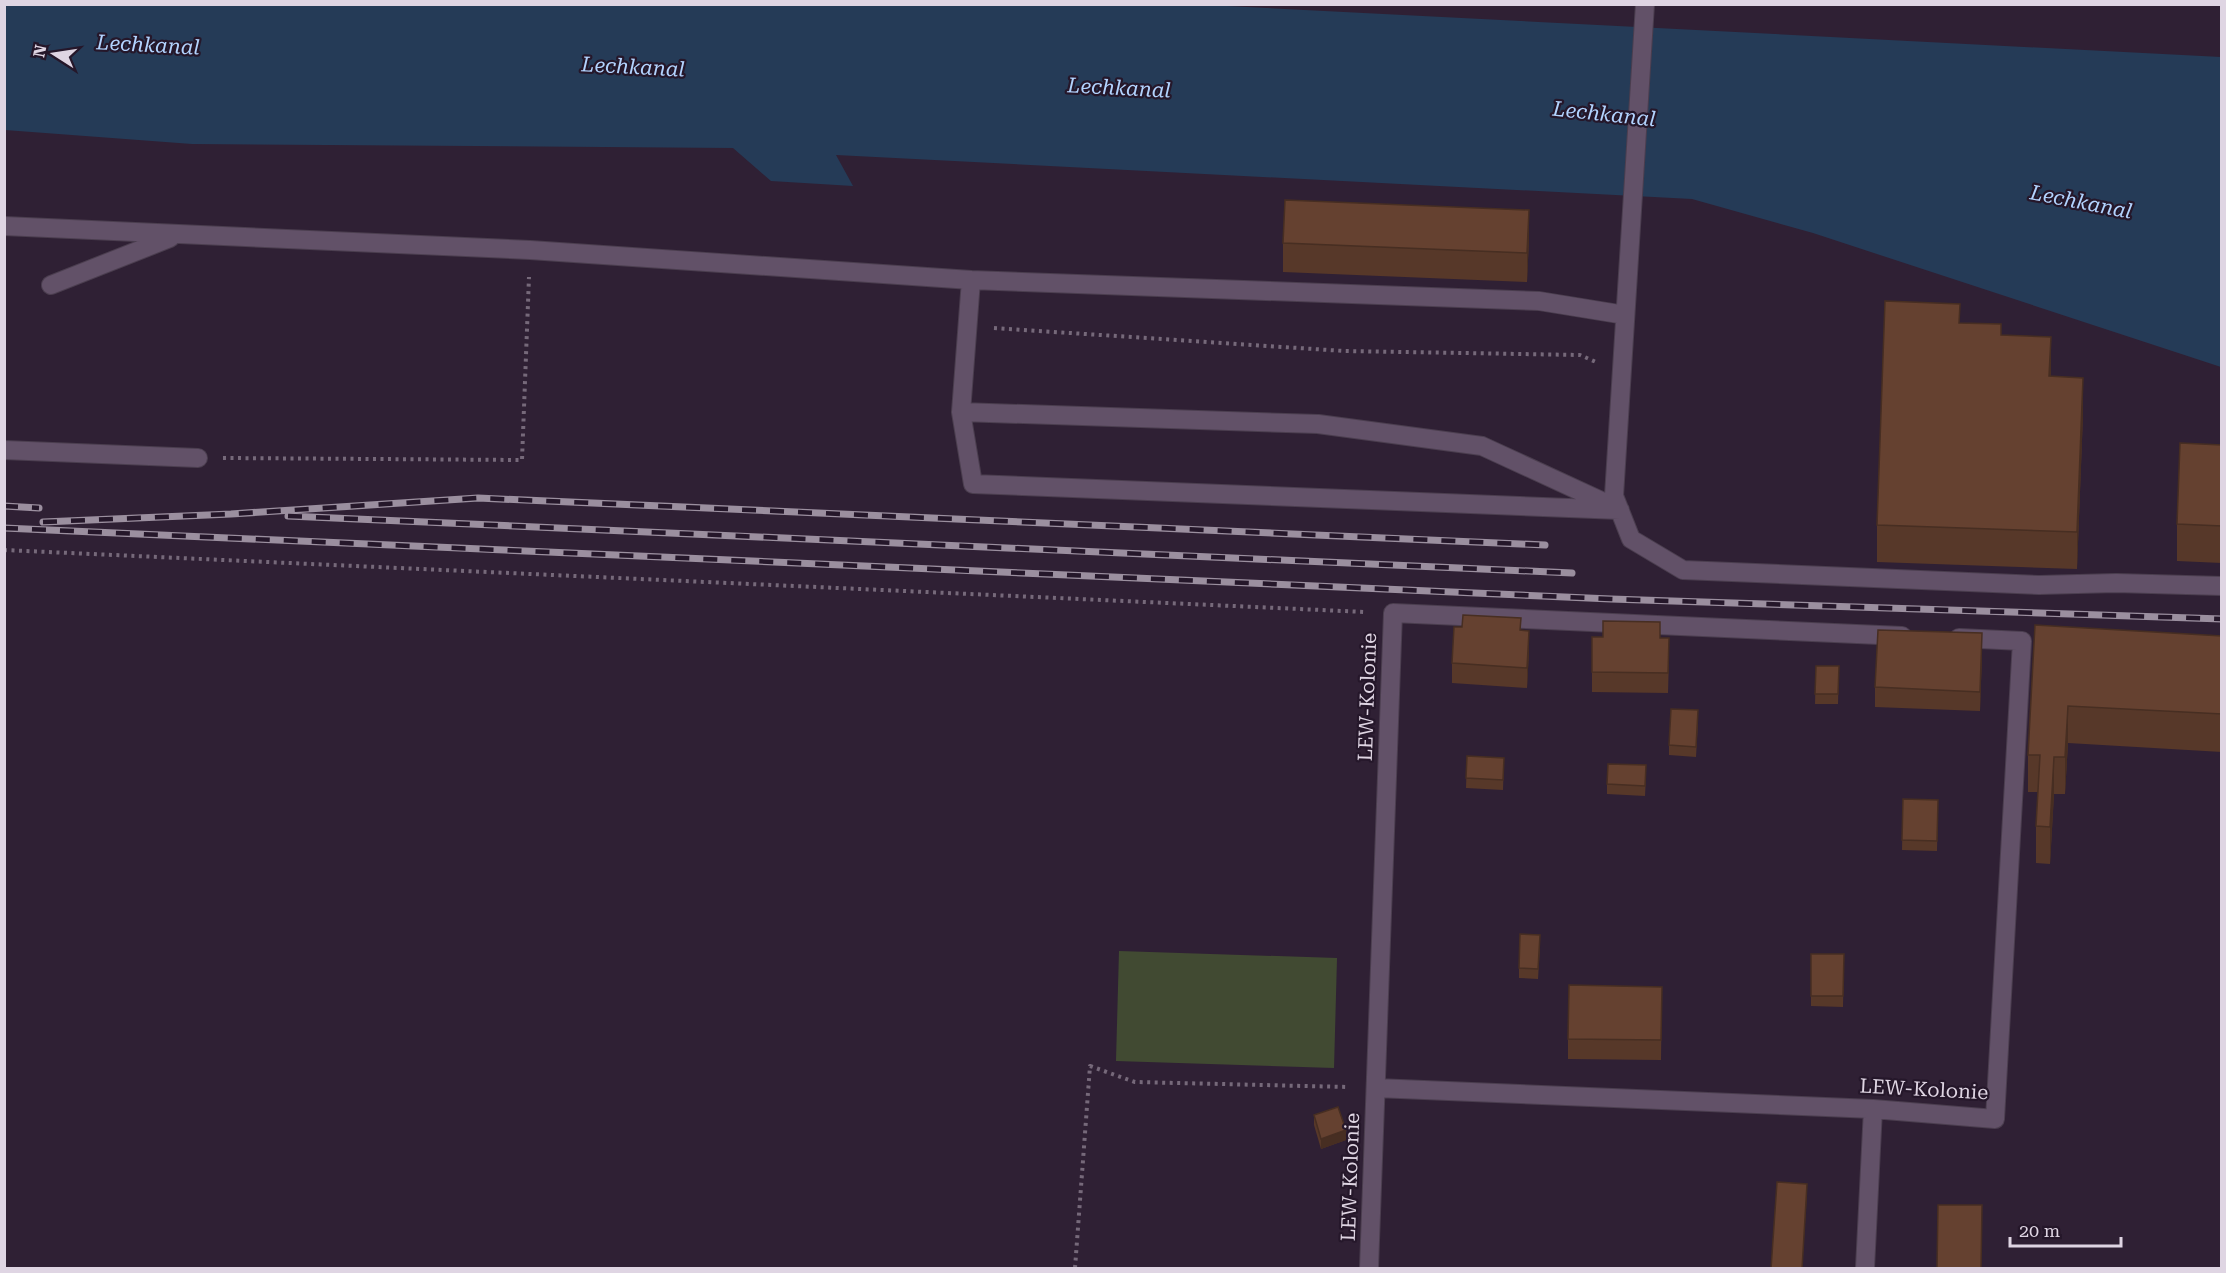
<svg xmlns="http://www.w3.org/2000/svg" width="2226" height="1273" font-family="'Roboto Serif',serif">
  <rect width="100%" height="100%" fill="#2f2034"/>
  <path fill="#414a32" d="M 1119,951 L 1337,958 L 1334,1068 L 1116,1061 Z"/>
  <path fill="#253b57" d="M 1188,4 L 2221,57 L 2221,367 L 1813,233 L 1692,199 L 836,155 L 853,186 L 771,181 L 733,148 L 192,144 L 5,130 L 4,5 Z"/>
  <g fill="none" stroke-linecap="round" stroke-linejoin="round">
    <g stroke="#4b3e4f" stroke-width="20">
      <path id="minor" d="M 1645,4 L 1614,496 L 1631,539 L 1683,570 L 2039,585 L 2116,583 L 2222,586
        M 4,226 L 530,250 L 971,280 L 1539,301 L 1625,315
        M 971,280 L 961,412 L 973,484 L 1620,510
        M 51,285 L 170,238
        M 961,412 L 1318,424 L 1482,446 L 1610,505
        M 4,450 L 198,458
        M 1376,1088 L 1873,1109 L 1995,1119 L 2022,641 L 1959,638
        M 1369,1268 L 1393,613 L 1902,636
        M 1865,1268 L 1873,1109"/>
    </g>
    <path stroke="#76697a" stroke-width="4" stroke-dasharray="3 4.5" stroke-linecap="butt" d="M 994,328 L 1344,351 L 1580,355 L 1596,362
      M 223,458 L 522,460 L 529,277
      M 4,550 L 1365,612
      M 1075,1268 L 1090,1066 L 1135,1082 L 1348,1087"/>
    <use href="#minor" stroke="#625168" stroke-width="18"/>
    <g stroke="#9b8f9f" stroke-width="7">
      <path id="rail" d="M 4,506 L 39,508
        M 288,516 L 1572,573
        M 43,522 L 231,514 L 478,498 L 1545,545
        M 4,528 L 1611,599 L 2222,619"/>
    </g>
    <use href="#rail" stroke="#25172a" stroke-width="4.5" stroke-dasharray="14" stroke-linecap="butt"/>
  </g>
  <path fill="#573829" d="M 1529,239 L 1527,282 L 1283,272 L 1283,243 Z
    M 1960,323 L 2001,335 L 2050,376 L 2083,415 L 2077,569 L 1877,562 L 1877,525 Z
    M 2222,445 L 2222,563 L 2177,561 L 2177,524 Z
    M 2035,625 L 2222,636 L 2222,752 L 2068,743 L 2065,794 L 2054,794 L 2050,864 L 2036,863 L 2036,826 L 2038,792 L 2028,792 L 2028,755 Z
    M 1521,630 L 1529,651 L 1527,688 L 1452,683 L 1452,663 Z
    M 1592,637 L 1660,638 L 1669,658 L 1668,693 L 1592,692 Z
    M 1982,653 L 1980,711 L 1875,707 L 1875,687 Z
    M 1816,666 L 1839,666 L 1838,704 L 1815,704 Z
    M 1698,721 L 1696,757 L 1669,755 L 1669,745 Z
    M 1467,756 L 1504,758 L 1503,790 L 1466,788 Z
    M 1646,776 L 1645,796 L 1607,794 L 1607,784 Z
    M 1903,799 L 1938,800 L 1937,851 L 1902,850 Z
    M 1540,946 L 1538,979 L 1519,978 L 1519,968 Z
    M 1811,954 L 1844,954 L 1843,1007 L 1811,1006 Z
    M 1662,987 L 1661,1060 L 1568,1059 L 1568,1039 Z
    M 1314,1115 L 1346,1140 L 1321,1149 L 1314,1125 Z"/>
  <path fill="#472e22" d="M 1529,210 L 1529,239 L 1527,282 L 1527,253 Z
    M 2051,337 L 2051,374 L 2049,413 L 2049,376 Z
    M 2083,378 L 2083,415 L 2077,569 L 2077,532 Z
    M 1529,631 L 1529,651 L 1527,688 L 1527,668 Z
    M 1982,633 L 1982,653 L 1980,711 L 1980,692 Z
    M 2068,706 L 2068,743 L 2065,794 L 2065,757 Z
    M 2054,757 L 2054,794 L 2050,864 L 2050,827 Z
    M 1346,1130 L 1346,1140 L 1321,1149 L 1321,1139 Z
    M 1807,1184 L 1807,1195 L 1802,1269 Z"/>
  <path fill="#654130" stroke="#472e22" stroke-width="1.5" d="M 1285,200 L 1529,210 L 1527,253 L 1283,243 Z
    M 1885,301 L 1960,304 L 1959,323 L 2001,324 L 2001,335 L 2051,337 L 2049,376 L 2083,378 L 2077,532 L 1877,525 Z
    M 2180,443 L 2222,445 L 2222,526 L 2177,524 Z
    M 1463,615 L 1521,618 L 1520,630 L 1529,631 L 1527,668 L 1452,663 L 1454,627 L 1462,627 Z
    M 1603,621 L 1660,622 L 1660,638 L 1669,638 L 1668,673 L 1592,672 L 1592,637 L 1603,637 Z
    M 2035,625 L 2222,636 L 2222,714 L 2068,706 L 2065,757 L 2054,757 L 2050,827 L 2036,826 L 2040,755 L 2028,755 Z
    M 1878,630 L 1982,633 L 1980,692 L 1875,687 Z
    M 1816,666 L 1839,666 L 1838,694 L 1815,694 Z
    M 1671,709 L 1698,710 L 1696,747 L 1669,745 Z
    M 1467,756 L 1504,758 L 1503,780 L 1466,778 Z
    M 1608,764 L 1646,765 L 1645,786 L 1607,784 Z
    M 1903,799 L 1938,800 L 1937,841 L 1902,840 Z
    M 1520,934 L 1540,935 L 1538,969 L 1519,968 Z
    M 1811,954 L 1844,954 L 1843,996 L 1811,996 Z
    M 1569,985 L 1662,987 L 1661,1040 L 1568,1039 Z
    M 1338,1107 L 1346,1130 L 1321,1139 L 1314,1115 Z
    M 1777,1182 L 1807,1184 L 1802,1269 L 1771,1269 Z
    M 1938,1205 L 1982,1205 L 1981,1269 L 1937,1269 Z"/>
  <g text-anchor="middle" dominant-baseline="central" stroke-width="4.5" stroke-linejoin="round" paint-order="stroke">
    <g font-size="20" fill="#dfd5e3" stroke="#25172a">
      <text transform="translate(1367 697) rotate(-88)">LEW-Kolonie</text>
      <text transform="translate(1924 1089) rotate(3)">LEW-Kolonie</text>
      <text transform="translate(1350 1177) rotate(-88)">LEW-Kolonie</text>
    </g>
    <g font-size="21" font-style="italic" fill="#b2d3fe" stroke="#25172a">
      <text transform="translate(148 45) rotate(3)">Lechkanal</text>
      <text transform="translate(633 67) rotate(3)">Lechkanal</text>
      <text transform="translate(1119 88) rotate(3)">Lechkanal</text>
      <text transform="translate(1604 114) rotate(6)">Lechkanal</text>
      <text transform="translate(2081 202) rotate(11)">Lechkanal</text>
    </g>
  </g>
  <rect width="2226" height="1273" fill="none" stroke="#dfd5e3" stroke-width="12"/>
  <g transform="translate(54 54) rotate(282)" stroke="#25172a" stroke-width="4.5" paint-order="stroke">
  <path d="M0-4.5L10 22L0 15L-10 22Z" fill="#dfd5e3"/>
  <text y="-9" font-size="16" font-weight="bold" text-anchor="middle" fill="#dfd5e3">N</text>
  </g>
  <path d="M2010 1237v9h111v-9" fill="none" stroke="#dfd5e3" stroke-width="3"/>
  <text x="2019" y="1237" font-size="18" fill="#dfd5e3" stroke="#25172a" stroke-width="4.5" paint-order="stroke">20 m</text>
</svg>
